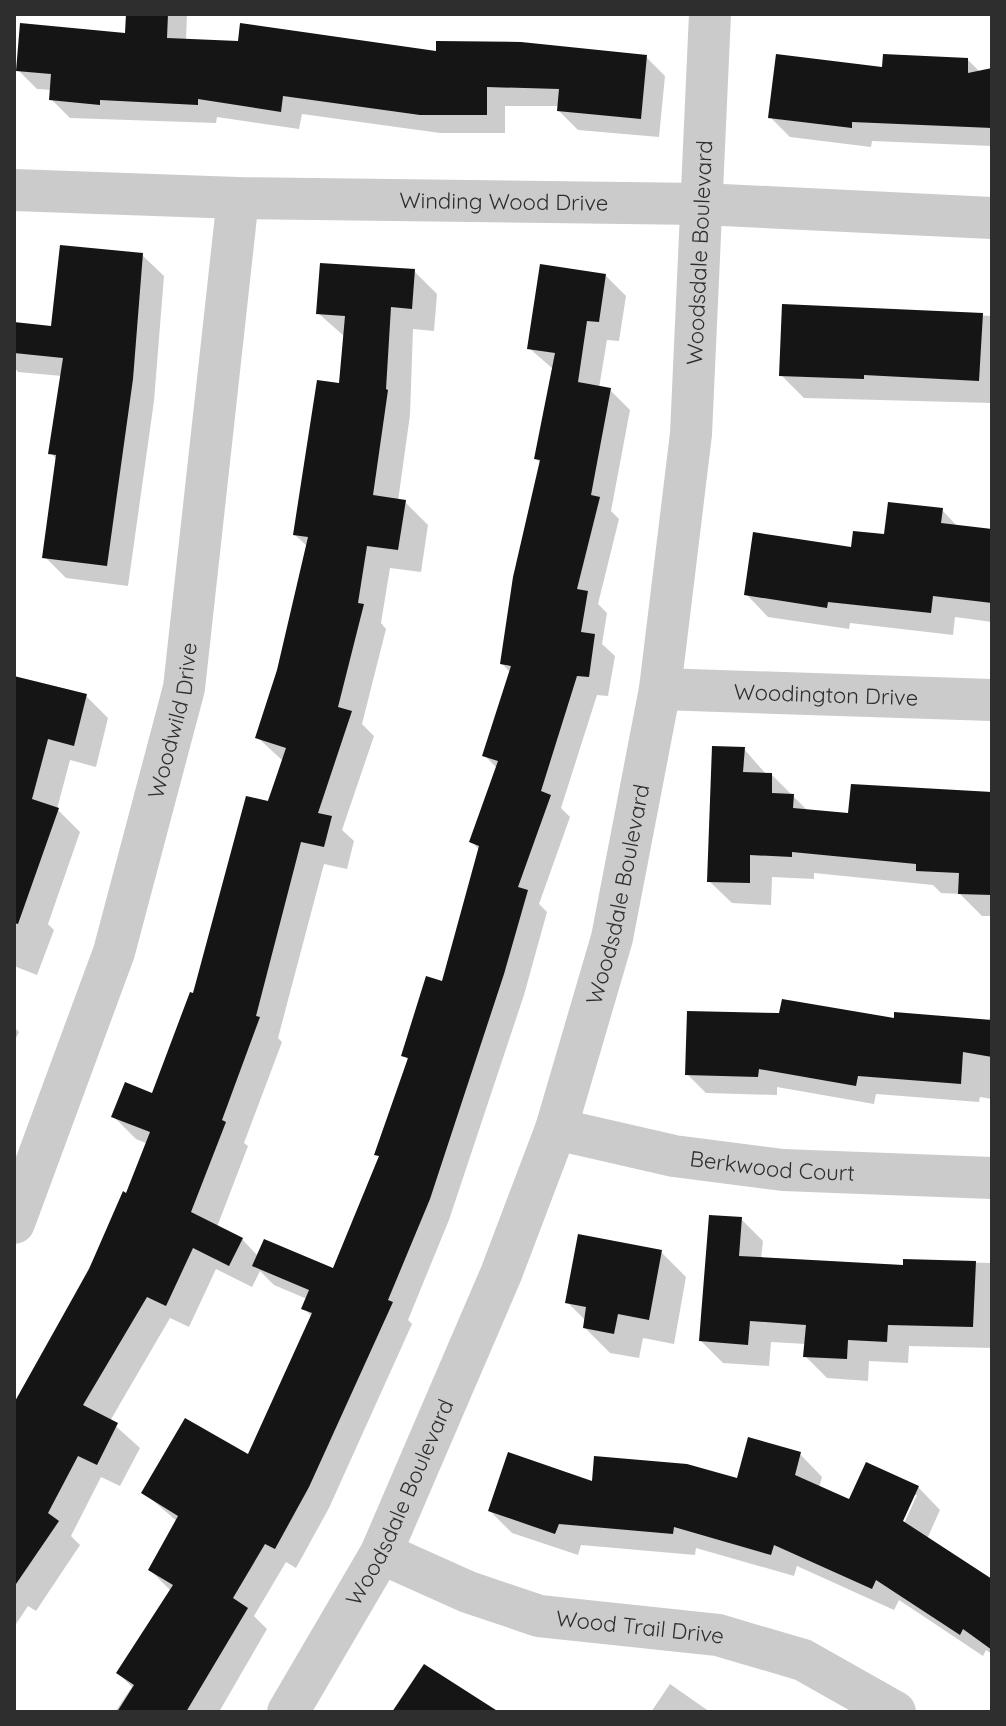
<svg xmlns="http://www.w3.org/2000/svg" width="1006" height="1726" font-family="Quicksand,sans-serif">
  <rect width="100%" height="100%" fill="#fff"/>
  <path fill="#0003" fill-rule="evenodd" d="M 128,14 L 187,14 L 186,41 L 438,54 L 646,57 L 665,76 L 659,137 L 578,130 L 559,111 L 560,106 L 505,106 L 505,133 L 440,133 L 302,114 L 299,129 L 217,117 L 216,123 L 70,118 L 51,99 L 52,90 L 37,89 L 18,70 L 127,35 Z
    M 968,60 L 981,73 L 992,70 L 992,146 L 872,141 L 871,147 L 790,137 L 770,117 L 884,69 Z
    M 142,255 L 164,276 L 154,401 L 128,586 L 66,578 L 45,557 L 57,460 L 51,453 L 62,376 L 18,372 L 14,367 L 14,324 L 53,328 Z
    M 414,271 L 437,294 L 434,331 L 413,329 L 410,415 L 398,501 L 405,502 L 428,525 L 421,572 L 390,568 L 381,623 L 386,629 L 362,724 L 374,736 L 342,830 L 354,841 L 347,869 L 324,864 L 278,1038 L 282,1042 L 244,1143 L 248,1146 L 217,1227 L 242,1239 L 258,1256 L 334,1271 L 380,1158 L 377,1154 L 409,1061 L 404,1055 L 444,983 L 480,851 L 472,842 L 498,769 L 485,756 L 511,673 L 502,664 L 542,464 L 536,459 L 553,369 L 529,348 L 606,276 L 626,296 L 619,341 L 607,340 L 599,388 L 610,390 L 630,410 L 611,511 L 619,519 L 598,604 L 607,613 L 602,644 L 615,656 L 608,696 L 597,695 L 561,808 L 570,817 L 539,904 L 547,912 L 524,995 L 449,1220 L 408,1320 L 412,1324 L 329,1508 L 296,1568 L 286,1562 L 254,1616 L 267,1629 L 219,1712 L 115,1712 L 132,1687 L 118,1673 L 171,1591 L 150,1570 L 178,1522 L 144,1493 L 249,1456 L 312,1317 L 304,1308 L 307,1299 L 274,1285 L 260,1271 L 252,1287 L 216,1269 L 189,1327 L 170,1318 L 110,1421 L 140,1448 L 120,1486 L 101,1477 L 71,1536 L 80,1545 L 36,1611 L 28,1606 L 14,1627 L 14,1410 L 127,1196 L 148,1144 L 136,1139 L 113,1116 L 153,1095 L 283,761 L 257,737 L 279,671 L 308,547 L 295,535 L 341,385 L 345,337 L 318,313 Z
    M 784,306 L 992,316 L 992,403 L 804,398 L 781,375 Z
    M 942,510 L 958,527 L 992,531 L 992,622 L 955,617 L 953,635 L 850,623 L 849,629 L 768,617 L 746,594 Z
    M 14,678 L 86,696 L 108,718 L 96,767 L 70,760 L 57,809 L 80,832 L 48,924 L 54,930 L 37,975 L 14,966 Z
    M 744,749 L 766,774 L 772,775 L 808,811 L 850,815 L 992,794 L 992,916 L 982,916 L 960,894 L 941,893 L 933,885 L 814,873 L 814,879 L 772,877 L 771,905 L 732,903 L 709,881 Z
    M 991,1010 L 992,1099 L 980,1097 L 979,1102 L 876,1094 L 874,1104 L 777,1087 L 777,1095 L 706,1093 L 687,1074 L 895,1021 L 989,1022 Z
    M 14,1027 L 19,1032 L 14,1042 Z
    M 741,1219 L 763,1241 L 761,1259 L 905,1267 L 905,1261 L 992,1263 L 992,1348 L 909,1346 L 908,1363 L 869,1361 L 868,1381 L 827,1378 L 805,1356 L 806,1344 L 771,1342 L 769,1366 L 723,1363 L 701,1341 Z
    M 661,1252 L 686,1277 L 674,1344 L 643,1338 L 639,1358 L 610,1353 L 585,1328 L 586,1321 L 567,1302 Z
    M 800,1454 L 822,1477 L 819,1488 L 850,1502 L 918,1487 L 940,1510 L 927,1539 L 992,1581 L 992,1654 L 986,1650 L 983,1656 L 899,1600 L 894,1610 L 797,1566 L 794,1576 L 696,1548 L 695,1555 L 581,1545 L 578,1555 L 512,1533 L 490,1511 L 594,1484 L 738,1481 ZM 913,1495 L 917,1495 L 901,1530 L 897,1529 Z
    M 670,1684 L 710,1712 L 651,1712 Z"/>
  <path fill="#151515" d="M 126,14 L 168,14 L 167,38 L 238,41 L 240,23 L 436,51 L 436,41 L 521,42 L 647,55 L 641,119 L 557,111 L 559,89 L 487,87 L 487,115 L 420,115 L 283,96 L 281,112 L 198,99 L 198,105 L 100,100 L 100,105 L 49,100 L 51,74 L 16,71 L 20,23 L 125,33 Z
    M 776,54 L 882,67 L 883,54 L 968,58 L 968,73 L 992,68 L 992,128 L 852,122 L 852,128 L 768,118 Z
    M 60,245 L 143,253 L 133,379 L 107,566 L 42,558 L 56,455 L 48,454 L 63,358 L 14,353 L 14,322 L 51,326 Z
    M 320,263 L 415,269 L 412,309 L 391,307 L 386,389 L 388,390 L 373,495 L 406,500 L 398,550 L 367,546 L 358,603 L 364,604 L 338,707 L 352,711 L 318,813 L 332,816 L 324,847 L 301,842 L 256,1016 L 260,1017 L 222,1120 L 226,1122 L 191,1212 L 243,1238 L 229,1266 L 193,1248 L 166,1306 L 147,1297 L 83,1405 L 118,1423 L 97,1465 L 78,1456 L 48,1513 L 59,1521 L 14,1587 L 14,1403 L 89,1269 L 123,1191 L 126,1193 L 150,1132 L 111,1117 L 125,1082 L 152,1093 L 190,992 L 193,993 L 246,796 L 268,801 L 286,748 L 255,738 L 277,670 L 308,537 L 293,535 L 317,380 L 339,383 L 345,316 L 316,314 Z
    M 540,264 L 606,274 L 599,322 L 587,321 L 578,382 L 611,388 L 591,495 L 600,497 L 577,589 L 588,591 L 581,632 L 595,634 L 589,677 L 577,676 L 541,791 L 551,795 L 518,887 L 528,890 L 504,974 L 430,1199 L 388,1300 L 393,1302 L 309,1487 L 275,1549 L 265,1544 L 233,1598 L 248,1608 L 186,1712 L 117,1712 L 134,1685 L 116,1673 L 173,1585 L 148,1570 L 178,1516 L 141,1493 L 185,1418 L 248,1454 L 312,1313 L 301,1309 L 309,1290 L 252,1266 L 264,1239 L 333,1268 L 379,1156 L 374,1155 L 408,1058 L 401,1056 L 426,976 L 442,981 L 479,846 L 469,842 L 498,761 L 482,756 L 511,666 L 500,664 L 513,577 L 540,460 L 534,459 L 555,353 L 527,349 Z
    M 782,304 L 983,313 L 979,381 L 864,375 L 864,379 L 779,376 Z
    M 888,502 L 943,508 L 941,523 L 992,529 L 992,603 L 933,596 L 931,613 L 828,602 L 827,608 L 744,595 L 753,532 L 851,547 L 853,531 L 884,534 Z
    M 14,676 L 87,694 L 74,746 L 48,739 L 32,799 L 59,808 L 18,924 L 14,923 Z
    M 712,746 L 745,747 L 743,772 L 772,773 L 772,793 L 794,794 L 793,808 L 848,813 L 851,784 L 992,792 L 992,895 L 958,894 L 959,873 L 916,871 L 916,864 L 792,852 L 792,857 L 750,855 L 750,883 L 707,882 Z
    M 782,999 L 894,1018 L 894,1012 L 992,1020 L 992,1057 L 963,1052 L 961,1084 L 858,1076 L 856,1086 L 759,1069 L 758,1077 L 685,1075 L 687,1011 L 779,1013 Z
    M 709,1215 L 742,1217 L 739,1256 L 903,1265 L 903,1259 L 976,1261 L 973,1327 L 888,1325 L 887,1342 L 848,1340 L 847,1359 L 803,1357 L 806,1325 L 750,1321 L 748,1345 L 699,1341 Z
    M 578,1234 L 662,1250 L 649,1320 L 618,1314 L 614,1334 L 583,1328 L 586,1307 L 565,1303 Z
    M 748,1437 L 801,1452 L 795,1475 L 849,1499 L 866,1462 L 919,1486 L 903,1521 L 992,1579 L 992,1650 L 963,1629 L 960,1635 L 876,1580 L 872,1589 L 774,1545 L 771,1555 L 674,1527 L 673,1534 L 559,1524 L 555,1534 L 488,1511 L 508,1452 L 592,1481 L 594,1456 L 687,1464 L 737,1478 Z
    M 424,1664 L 499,1712 L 392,1712 Z"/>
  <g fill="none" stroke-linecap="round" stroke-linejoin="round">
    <g stroke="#cbcbcb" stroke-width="42">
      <path id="s1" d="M 14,190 L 238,198 L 702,204 L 992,218"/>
      <path id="s2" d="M 660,689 L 992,700"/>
      <path id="s3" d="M 556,1129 L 674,1156 L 783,1170 L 992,1178"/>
      <path id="s4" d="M 14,1223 L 114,952 L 184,688 L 238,198"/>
      <path id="s5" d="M 381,1553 L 468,1592 L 539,1616 L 718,1635 L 803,1660 L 895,1712"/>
      <path id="s6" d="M 288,1712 L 381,1553 L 501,1274 L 556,1129 L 612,938 L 660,689 L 691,434 L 710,14"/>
    </g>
  </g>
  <g text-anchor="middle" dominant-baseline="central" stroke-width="8" stroke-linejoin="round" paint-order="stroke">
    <g font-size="22" fill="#2e2e2e" stroke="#fff">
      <text stroke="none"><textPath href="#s1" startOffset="490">Winding Wood Drive</textPath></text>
      <text stroke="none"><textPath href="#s6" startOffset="1534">Woodsdale Boulevard</textPath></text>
      <text stroke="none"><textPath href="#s2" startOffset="166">Woodington Drive</textPath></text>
      <text stroke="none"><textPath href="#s4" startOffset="528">Woodwild Drive</textPath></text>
      <text stroke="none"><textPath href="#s6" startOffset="886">Woodsdale Boulevard</textPath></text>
      <text stroke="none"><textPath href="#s3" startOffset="220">Berkwood Court</textPath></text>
      <text stroke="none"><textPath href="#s6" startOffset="238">Woodsdale Boulevard</textPath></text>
      <text stroke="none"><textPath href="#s5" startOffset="272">Wood Trail Drive</textPath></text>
    </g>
  </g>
  <rect width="1006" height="1726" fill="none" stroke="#2e2e2e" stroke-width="32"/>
</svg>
